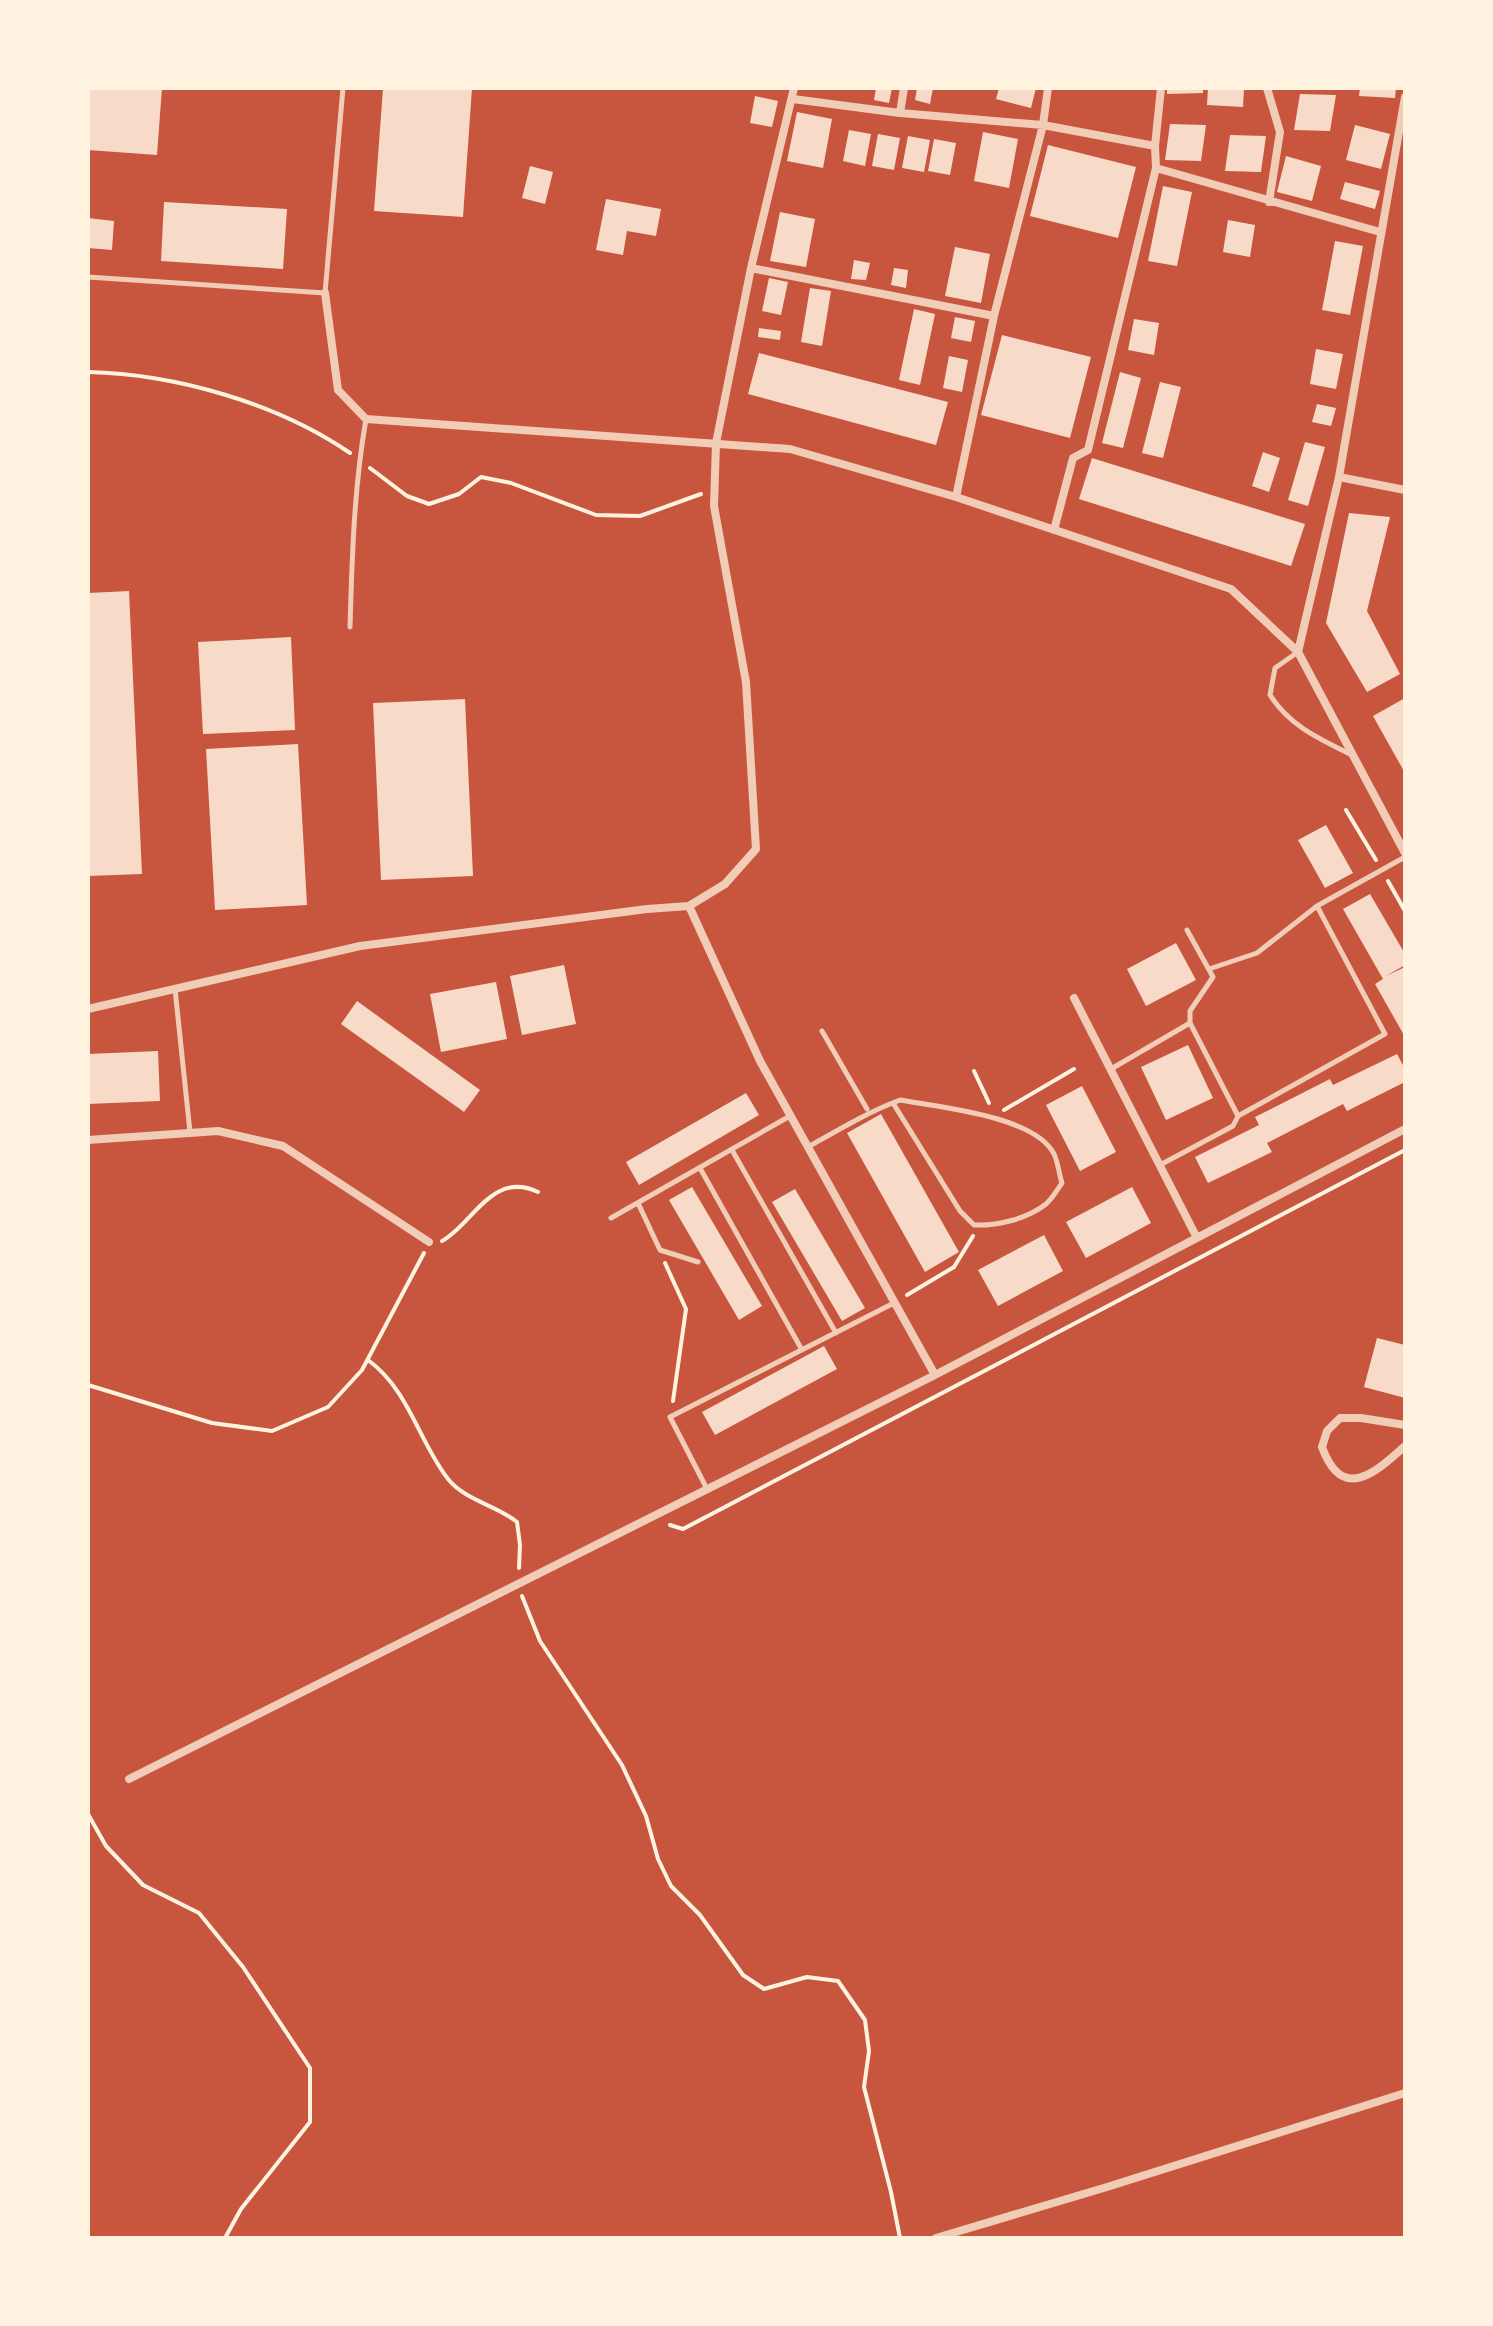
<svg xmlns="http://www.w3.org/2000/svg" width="1493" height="2326" font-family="'PT Sans Narrow',sans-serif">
  <rect width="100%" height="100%" fill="#c8553d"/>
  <path fill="#f7dbc8" d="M 88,88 L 162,88 L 157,155 L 88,150 Z
    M 383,88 L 472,88 L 463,217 L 374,211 Z
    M 876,88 L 892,88 L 889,103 L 874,100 Z
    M 917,88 L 933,88 L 930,104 L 915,100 Z
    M 999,88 L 1036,88 L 1031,108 L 996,99 Z
    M 1167,88 L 1203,88 L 1203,93 L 1167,94 Z
    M 1208,88 L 1244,89 L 1243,107 L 1207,105 Z
    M 1360,88 L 1396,88 L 1395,98 L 1359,96 Z
    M 1300,94 L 1336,95 L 1330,131 L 1294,130 Z
    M 755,96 L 778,101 L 772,127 L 750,123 Z
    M 797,112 L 832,119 L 823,168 L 787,161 Z
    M 1170,124 L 1206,125 L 1201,161 L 1165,160 Z
    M 1355,125 L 1390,134 L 1381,169 L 1346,160 Z
    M 849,130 L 871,134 L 865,166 L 843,161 Z
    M 983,132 L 1018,139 L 1009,188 L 974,181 Z
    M 878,134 L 900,138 L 894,170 L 872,166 Z
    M 1230,135 L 1266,136 L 1261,172 L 1225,171 Z
    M 908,136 L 930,140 L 924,172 L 902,168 Z
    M 934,139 L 956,143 L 950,175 L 928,171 Z
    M 1048,145 L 1136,167 L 1118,238 L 1030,216 Z
    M 1286,156 L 1321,166 L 1312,201 L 1277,192 Z
    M 530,166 L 553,172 L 545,204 L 522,198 Z
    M 1345,182 L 1380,191 L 1375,209 L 1340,199 Z
    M 1163,186 L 1192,192 L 1177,266 L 1148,261 Z
    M 606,199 L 661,209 L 656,236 L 627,231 L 623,255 L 596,250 Z
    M 164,202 L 287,209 L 283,269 L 161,261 Z
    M 780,212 L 815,219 L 806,267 L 770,261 Z
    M 88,218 L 114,221 L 112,250 L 88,248 Z
    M 1228,220 L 1255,225 L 1250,257 L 1223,252 Z
    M 1335,241 L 1363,246 L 1350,315 L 1322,310 Z
    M 955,247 L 990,254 L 981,303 L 945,296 Z
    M 854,260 L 870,263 L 866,280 L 851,279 Z
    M 894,268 L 908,270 L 906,288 L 891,285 Z
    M 769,278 L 788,282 L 781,315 L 762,311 Z
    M 810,288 L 831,291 L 822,346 L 801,342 Z
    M 914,309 L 935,314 L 920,385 L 899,380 Z
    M 955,317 L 975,321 L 971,342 L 951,338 Z
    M 1134,319 L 1159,323 L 1154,355 L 1128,350 Z
    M 759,328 L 781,331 L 780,340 L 758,337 Z
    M 1002,335 L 1091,357 L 1070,438 L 981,415 Z
    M 1316,349 L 1343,354 L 1336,389 L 1310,384 Z
    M 759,353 L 948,402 L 936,445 L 748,394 Z
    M 949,356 L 968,360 L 962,392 L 943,388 Z
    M 1120,372 L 1141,378 L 1123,448 L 1102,443 Z
    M 1160,382 L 1181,387 L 1163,458 L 1142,453 Z
    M 1317,404 L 1336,408 L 1331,426 L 1312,422 Z
    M 1305,442 L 1325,447 L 1308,506 L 1288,500 Z
    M 1263,452 L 1280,458 L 1269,492 L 1252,486 Z
    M 1092,458 L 1305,524 L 1291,566 L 1079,499 Z
    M 1349,513 L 1390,517 L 1367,611 L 1400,674 L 1367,692 L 1326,623 Z
    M 129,591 L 142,874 L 88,876 L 88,593 Z
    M 291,637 L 295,730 L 203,734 L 198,642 Z
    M 1405,698 L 1405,773 L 1373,716 Z
    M 465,699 L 473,876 L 381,880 L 373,703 Z
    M 298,744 L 307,905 L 215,910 L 206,749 Z
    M 1326,825 L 1353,873 L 1325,888 L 1298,840 Z
    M 1370,894 L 1405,954 L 1405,965 L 1386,976 L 1403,968 L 1405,972 L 1405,1037 L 1375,984 L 1383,979 L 1343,909 Z
    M 1176,943 L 1196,980 L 1146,1006 L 1127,969 Z
    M 564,965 L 576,1024 L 522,1035 L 510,976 Z
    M 496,982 L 507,1039 L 441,1052 L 430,994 Z
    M 357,1001 L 480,1090 L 464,1112 L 341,1024 Z
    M 1188,1045 L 1213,1098 L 1166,1120 L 1141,1067 Z
    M 158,1051 L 160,1101 L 88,1104 L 88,1054 Z
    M 1397,1054 L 1405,1069 L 1405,1082 L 1347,1111 L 1343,1104 L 1267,1143 L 1272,1152 L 1208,1183 L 1195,1157 L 1259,1125 L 1255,1117 L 1330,1079 L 1333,1085 Z
    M 1082,1086 L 1116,1152 L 1080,1171 L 1046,1105 Z
    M 746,1093 L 759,1115 L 639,1185 L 626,1162 Z
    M 881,1114 L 959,1252 L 925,1272 L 847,1133 Z
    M 692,1187 L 762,1306 L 739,1320 L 669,1200 Z
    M 1132,1187 L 1151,1223 L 1086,1258 L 1066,1222 Z
    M 795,1189 L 865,1308 L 842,1321 L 772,1202 Z
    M 1044,1235 L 1063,1271 L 998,1306 L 978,1270 Z
    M 1377,1338 L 1405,1345 L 1405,1398 L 1364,1387 Z
    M 824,1346 L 837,1369 L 715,1435 L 702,1412 Z"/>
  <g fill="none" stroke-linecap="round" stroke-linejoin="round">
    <path stroke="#fff3e0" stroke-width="4" d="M 88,372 C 175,374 277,403 350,453
      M 370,468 L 407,496 L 429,504 L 459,494 L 481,477 L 511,483 L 596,515 L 640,516 L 701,494
      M 1346,810 L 1376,860
      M 1388,881 L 1405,911
      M 974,1071 L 989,1103
      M 1004,1110 L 1074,1069
      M 442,1241 C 473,1224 492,1170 538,1192
      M 665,1263 L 686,1309 L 673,1401
      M 907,1295 L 954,1267 L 973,1236
      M 368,1360 C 409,1390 418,1440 448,1479 C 466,1501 496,1505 517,1522 L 520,1545 L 519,1568
      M 88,1385 L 212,1423 L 272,1431 L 328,1407 L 362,1370 L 424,1253
      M 670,1525 L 683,1529 L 1405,1150
      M 522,1596 L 540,1641 L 622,1765 L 646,1816 L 658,1859 L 671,1886 L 700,1915 L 743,1975 L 764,1989 L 807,1977 L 838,1981 L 865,2020 L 869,2051 L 864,2087 L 891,2192 L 900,2238
      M 88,1814 L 106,1846 L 143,1885 L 199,1913 L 243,1967 L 310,2068 L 310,2122 L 241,2209 L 225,2238"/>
    <path stroke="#f1ccb7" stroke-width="5" d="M 88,277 L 325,293 L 343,88
      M 350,627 C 352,557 354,488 366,419
      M 1298,652 L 1275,668 L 1270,695 C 1290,726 1318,738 1350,754
      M 1187,930 L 1213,977 L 1190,1011 L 1190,1023 L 1238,1116 L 1385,1034 L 1317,906
      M 1209,969 L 1257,953 L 1317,906 L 1405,857
      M 175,989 L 190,1132
      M 822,1031 L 867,1109
      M 1111,1069 L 1190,1023
      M 808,1147 C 838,1130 868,1112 900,1100 C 939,1107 1035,1116 1054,1154 C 1058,1162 1059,1174 1062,1183 C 1057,1190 1052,1199 1046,1204 C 1027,1219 997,1226 974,1225 L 960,1211 L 893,1103
      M 732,1150 L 836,1333
      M 1160,1165 L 1233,1126 L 1238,1116
      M 700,1168 L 802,1350
      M 638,1203 L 660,1250 L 698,1262
      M 611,1218 L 790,1116
      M 707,1489 L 670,1417 L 894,1303"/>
    <path stroke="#f1ccb7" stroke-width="8" d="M 1267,88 L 1280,132 L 1269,202
      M 793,99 L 900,113 L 1043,125 L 1155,146
      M 900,113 L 904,88
      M 1156,168 L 1380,232
      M 751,268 L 994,316
      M 325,293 L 338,390 L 366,419 L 790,449 L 956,497 L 1231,589 L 1298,652 L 1405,853
      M 1339,477 L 1405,490
      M 956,497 L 994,316 L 1043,125 L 1048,88
      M 1054,530 L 1073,458 L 1088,450 L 1156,168 L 1155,146 L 1161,88
      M 1298,652 L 1339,477 L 1405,97
      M 689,906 L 760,1061 L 935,1375
      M 1074,998 L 1197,1238
      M 88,1009 L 360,946 L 647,909 L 689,906 L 725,884 L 756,849 L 746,682 L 714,506 L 716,443 L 751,268 L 794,88
      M 88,1140 L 218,1131 L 283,1146 L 429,1242
      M 1405,1425 L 1361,1418 L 1340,1418 L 1327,1431 L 1322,1447 C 1342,1502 1374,1474 1405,1446
      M 129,1779 L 935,1375 L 1405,1129
      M 936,2238 L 1107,2187 L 1405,2093"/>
  </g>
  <rect width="1493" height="2326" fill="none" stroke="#fff3e0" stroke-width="180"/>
</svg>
